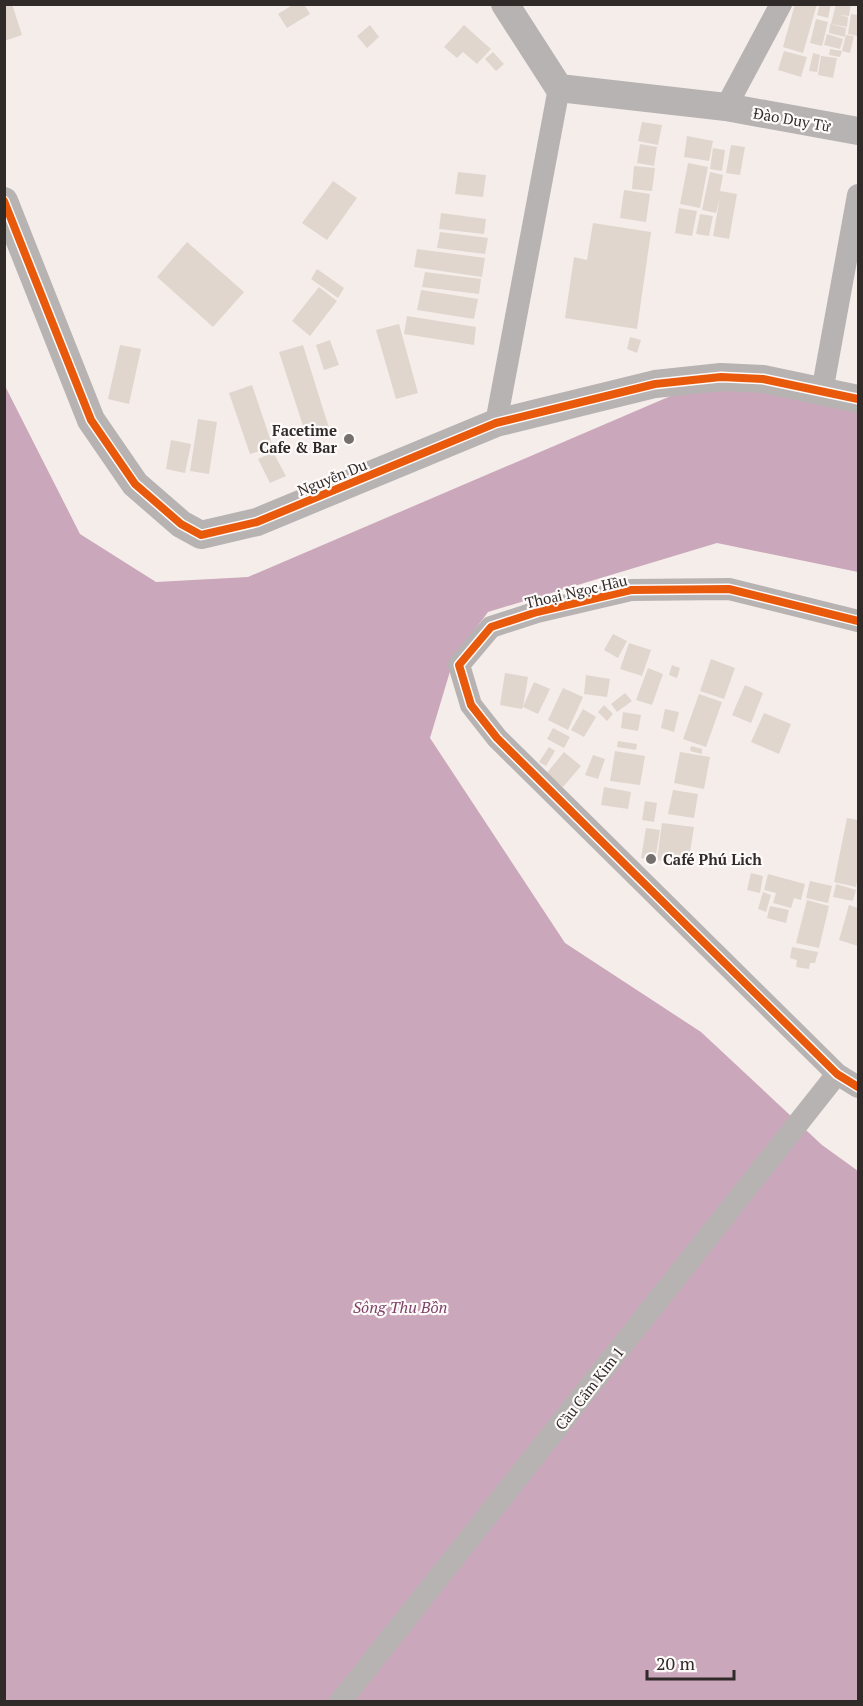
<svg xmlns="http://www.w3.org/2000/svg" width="863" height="1706" font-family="'PT Serif',serif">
  <rect width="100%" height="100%" fill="#f5edea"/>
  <path fill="#caa7ba" d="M 730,383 L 858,409 L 858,572 L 717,543 L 488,612 L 454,658 L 430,738 L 565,943 L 701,1032 L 822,1145 L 858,1171 L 858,1701 L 5,1701 L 4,384 L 80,534 L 156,582 L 248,577 L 680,392 Z"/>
  <path fill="#e0d6ce" d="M 4,4 L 12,4 L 22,35 L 4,41 Z
    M 294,4 L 304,4 L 310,14 L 287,28 L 278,14 Z
    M 795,4 L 817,4 L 803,53 L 783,47 Z
    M 820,4 L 831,4 L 828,18 L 817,15 Z
    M 836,4 L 851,4 L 849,16 L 839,15 L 848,17 L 847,27 L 831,24 Z
    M 851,14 L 858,15 L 858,36 L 848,34 Z
    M 816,19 L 828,22 L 822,46 L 810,43 Z
    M 830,24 L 846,28 L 845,37 L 829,33 Z
    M 370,25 L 379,37 L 367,48 L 357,36 Z
    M 464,25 L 491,49 L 477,64 L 463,52 L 457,58 L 444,47 Z
    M 827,34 L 843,39 L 840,49 L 824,45 Z
    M 846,35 L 854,36 L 850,53 L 842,51 Z
    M 830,49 L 842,51 L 840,57 L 829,55 Z
    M 784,51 L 807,57 L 801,77 L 778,70 Z
    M 493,52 L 504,64 L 496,71 L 485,59 Z
    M 813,53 L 820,55 L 817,72 L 809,71 Z
    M 821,56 L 837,58 L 833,78 L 818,75 Z
    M 642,122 L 662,125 L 658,145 L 638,141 Z
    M 687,136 L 713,141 L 709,161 L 684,157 Z
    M 640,144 L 657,147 L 654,166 L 637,163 Z
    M 731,145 L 745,147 L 740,175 L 726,173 Z
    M 713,148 L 725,150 L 722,171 L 710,169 Z
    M 688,163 L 708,167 L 700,208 L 680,204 Z
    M 634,166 L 655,168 L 652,191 L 632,189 Z
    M 458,172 L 486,175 L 483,197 L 455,194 Z
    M 710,172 L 723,175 L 720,191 L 737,194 L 729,239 L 713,236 L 720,197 L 716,213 L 702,210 Z
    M 333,181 L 357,198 L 327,240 L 302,223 Z
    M 624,190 L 650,194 L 646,222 L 620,218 Z
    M 679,208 L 697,211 L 692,236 L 675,233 Z
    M 441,213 L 486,219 L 484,234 L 439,229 Z
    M 700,214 L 713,216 L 709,236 L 696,234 Z
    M 593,223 L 651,232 L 637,329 L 565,318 L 574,257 L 587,260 Z
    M 440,232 L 488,238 L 485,254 L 437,248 Z
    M 187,242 L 244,292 L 213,327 L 157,277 Z
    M 417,249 L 485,258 L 482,277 L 414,267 Z
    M 317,269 L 344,288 L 338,298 L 311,279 Z
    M 425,272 L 481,279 L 479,294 L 422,287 Z
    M 319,287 L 337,301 L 310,336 L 292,321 Z
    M 421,290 L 478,299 L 474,319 L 417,310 Z
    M 407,316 L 476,327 L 474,345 L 404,334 Z
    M 399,324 L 418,393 L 396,399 L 376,330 Z
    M 630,337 L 641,340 L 637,353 L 627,349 Z
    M 330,340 L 339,365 L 324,370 L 316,345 Z
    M 120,345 L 141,349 L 129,404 L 108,399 Z
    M 303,345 L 330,431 L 307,438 L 279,352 Z
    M 252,385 L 273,447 L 250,454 L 229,393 Z
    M 198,419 L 217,422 L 209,474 L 190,471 Z
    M 171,440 L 191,444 L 185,473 L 166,469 Z
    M 273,452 L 286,476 L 270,483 L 258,459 Z
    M 613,634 L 627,641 L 618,658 L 604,650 Z
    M 629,643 L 651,650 L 642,676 L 620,669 Z
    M 711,659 L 735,668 L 724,699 L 700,691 Z
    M 672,665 L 680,668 L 677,678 L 669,675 Z
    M 648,668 L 663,674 L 652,705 L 636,700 Z
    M 505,673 L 528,677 L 523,707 L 534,682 L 550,689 L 538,714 L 523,707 L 522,709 L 500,705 Z
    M 586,675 L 610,679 L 607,697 L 584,694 Z
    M 745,685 L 763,693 L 751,723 L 732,715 Z
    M 563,688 L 583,697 L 568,730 L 548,720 Z
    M 625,693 L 632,701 L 617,712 L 611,704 Z
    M 699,694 L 722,702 L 706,747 L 683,739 Z
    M 604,705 L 613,714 L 607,721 L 598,712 Z
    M 583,709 L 596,717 L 584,737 L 571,730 Z
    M 665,709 L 679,712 L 674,732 L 661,728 Z
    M 623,712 L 641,715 L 638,731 L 621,728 Z
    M 764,713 L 791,724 L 779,754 L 751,742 Z
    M 553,728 L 570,737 L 564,748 L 547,739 Z
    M 618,741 L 637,744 L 636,750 L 617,747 Z
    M 691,746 L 702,749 L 702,754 L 690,751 Z
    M 549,747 L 555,751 L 546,766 L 539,762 Z
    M 615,751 L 645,756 L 640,785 L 610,781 Z
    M 564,752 L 581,766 L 563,787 L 546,774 Z
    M 680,752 L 710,757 L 704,789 L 674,783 Z
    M 593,755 L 605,759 L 598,779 L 585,775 Z
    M 604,787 L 631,792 L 628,809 L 601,805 Z
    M 673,790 L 698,794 L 694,818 L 668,814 Z
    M 645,801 L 657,803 L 654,822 L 642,820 Z
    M 847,818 L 858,820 L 858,876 L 856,887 L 834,882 Z
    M 662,823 L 694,827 L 688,865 L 657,860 Z
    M 646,828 L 660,830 L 655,860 L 641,858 Z
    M 751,873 L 763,876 L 760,893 L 747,890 Z
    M 768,874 L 805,884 L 801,900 L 794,898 L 791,908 L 773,903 L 776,893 L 764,890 Z
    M 810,881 L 832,886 L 828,903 L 806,898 Z
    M 836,884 L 856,890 L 853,901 L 833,897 Z
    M 763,892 L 771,895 L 766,912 L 758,909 Z
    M 807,900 L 829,906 L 819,948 L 796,943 Z
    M 849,905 L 858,908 L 858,946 L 839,940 Z
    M 770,906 L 789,910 L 786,923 L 767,918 Z
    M 792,947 L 818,952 L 815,963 L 810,963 L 809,969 L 796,967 L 797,960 L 790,958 Z"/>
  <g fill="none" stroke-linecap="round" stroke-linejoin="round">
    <path stroke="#b8b3b3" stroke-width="22" d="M 726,107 L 781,4
      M 822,392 L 858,195
      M 496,423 L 559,88
      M 858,621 L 729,589 L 631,590 L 537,612 L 491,627 L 459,665 L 471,705 L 497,738 L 837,1074 L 858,1087
      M 340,1702 L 837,1074"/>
    <path stroke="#b8b3b3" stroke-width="28" d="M 505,4 L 559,88 L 726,107 L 858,131
      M 4,201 L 91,420 L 135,484 L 181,524 L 201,535 L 257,522 L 496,423 L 655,384 L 721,377 L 763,379 L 858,399"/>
    <g stroke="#fdfaf9" stroke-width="11">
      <path id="cycleway" d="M 4,201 L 91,420 L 135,484 L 181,524 L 201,535 L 257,522 L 496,423 L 655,384 L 721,377 L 763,379 L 858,399
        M 858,621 L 729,589 L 631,590 L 537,612 L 491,627 L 459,665 L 471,705 L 497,738 L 837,1074 L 858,1087"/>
    </g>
    <use href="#cycleway" stroke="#e8590c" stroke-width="8"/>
  </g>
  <g fill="#756f6d" stroke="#fdfaf9" stroke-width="2">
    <circle cx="349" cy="439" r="6"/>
    <circle cx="651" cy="859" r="6"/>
  </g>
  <g text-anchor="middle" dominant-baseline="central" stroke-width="4.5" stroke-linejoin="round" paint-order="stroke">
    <g font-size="15" fill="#302b29" stroke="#fdfaf9">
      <text transform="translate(792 119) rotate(10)">Đào Duy Từ</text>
      <text transform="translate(332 477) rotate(-22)">Nguyễn Du</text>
      <text transform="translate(576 591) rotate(-13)">Thoại Ngọc Hầu</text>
      <text transform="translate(589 1388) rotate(-52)">Cầu Cẩm Kim 1</text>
    </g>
    <g font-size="15" font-weight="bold" fill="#302b29" stroke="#fdfaf9" text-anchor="end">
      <text x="337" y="430">Facetime<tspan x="337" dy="17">Cafe &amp; Bar</tspan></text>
      <text x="663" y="859" text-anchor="start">Café Phú Lich</text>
    </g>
    <g font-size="16" font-style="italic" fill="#7d4066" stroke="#fdfaf9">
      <text x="400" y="1307">Sông Thu Bồn</text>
    </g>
  </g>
  <rect width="863" height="1706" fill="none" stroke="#302b29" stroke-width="12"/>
  <path d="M647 1670v9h87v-9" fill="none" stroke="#302b29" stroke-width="3"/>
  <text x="656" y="1670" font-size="18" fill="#302b29" stroke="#fdfaf9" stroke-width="4.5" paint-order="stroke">20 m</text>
</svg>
